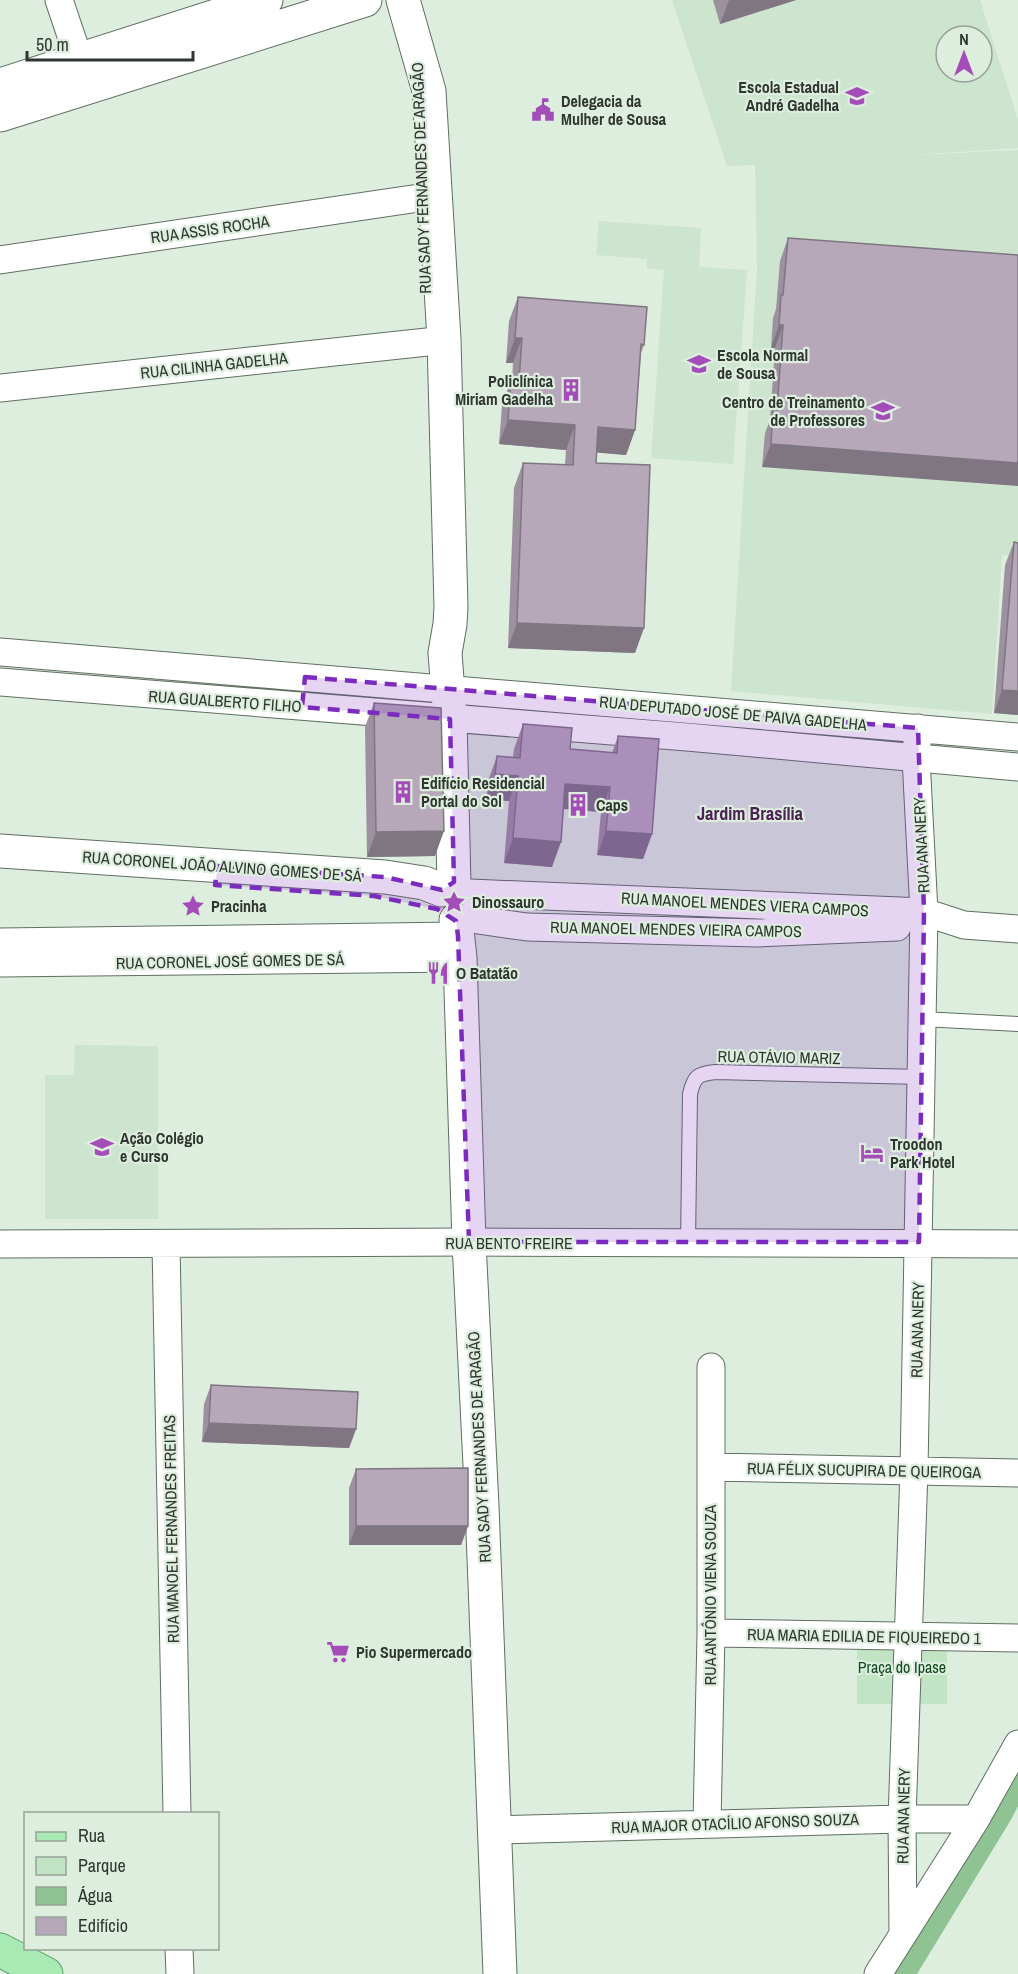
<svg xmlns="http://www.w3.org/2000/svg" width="1018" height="1974" font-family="'Archivo Narrow',sans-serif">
  <rect width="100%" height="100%" fill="#ddedde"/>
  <path fill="#cde4cf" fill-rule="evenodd" d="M 672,0 L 980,0 L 1018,120 L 1018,148 L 897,156 L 1018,150 L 1018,556 L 1002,555 L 992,714 L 731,691 L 757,268 L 755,165 L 727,166 ZM 946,36 L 982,36 L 982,72 L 946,72 Z
    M 599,221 L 701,228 L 699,267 L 747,270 L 733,464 L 651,458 L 664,270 L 647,268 L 647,259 L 596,255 Z
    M 75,1045 L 158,1046 L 158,1219 L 45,1219 L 45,1075 L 74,1075 Z"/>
  <path fill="#c1e4c4" d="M 857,1630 L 947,1630 L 947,1704 L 857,1704 Z"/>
  <path fill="#8fc394" d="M 1018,1754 L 1018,1806 L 1012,1818 L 917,1974 L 886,1974 Z"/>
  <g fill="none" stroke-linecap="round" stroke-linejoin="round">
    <g stroke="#606f62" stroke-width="16">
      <path id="lane" d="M 922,1019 L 1018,1024
        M 688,1244 L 690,1094 C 694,1076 698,1074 715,1072 L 922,1077"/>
    </g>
    <g stroke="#606f62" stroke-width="29">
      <path id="street" d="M 59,0 L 85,77
        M 0,260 L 419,198
        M 0,388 L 427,342
        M 0,652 L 1018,737
        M 0,682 L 687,737 L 1018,767
        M 470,893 L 924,912 L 964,925 L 1018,929
        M 464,918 L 527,927 L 757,933 L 897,927
        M 0,942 L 458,936
        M 0,963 L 460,958
        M 0,1244 L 469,1242 L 1018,1244
        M 166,1244 L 177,1814
        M 711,1467 L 1018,1473
        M 711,1633 L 1018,1638
        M 707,1824 L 711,1633 L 711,1367
        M 494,1830 L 902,1819 L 976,1819
        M 903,1932 L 902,1819 L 914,1470 L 924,912 L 916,758 L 918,728
        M 179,1948 L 180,1974
        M 878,1974 L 976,1819 L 1018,1744"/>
    </g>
    <g stroke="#606f62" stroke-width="35">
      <path id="secondary" d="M 403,0 L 429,91 L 444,339 L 451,607 L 450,624 L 445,653 L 450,719 L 454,884
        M 0,85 L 266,0
        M 0,115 L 365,0
        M 0,851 L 385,877 L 424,883 L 442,890
        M 456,920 L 460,958 L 469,1242 L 482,1506 L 500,1974"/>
    </g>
    <g stroke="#59a064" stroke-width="35">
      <path id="primary" d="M 0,1950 L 46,1974"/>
    </g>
    <use href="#lane" stroke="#fff" stroke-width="14"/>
    <use href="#street" stroke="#fff" stroke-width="27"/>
    <use href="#secondary" stroke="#fff" stroke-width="33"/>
    <use href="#primary" stroke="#a9e9b3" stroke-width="33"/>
  </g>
  <path fill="#9d909f" d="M 713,0 L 796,0 L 720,24 Z
    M 788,238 L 1018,255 L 762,467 L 765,433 L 770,420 L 775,348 L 771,348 L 773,318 L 776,309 L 780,261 Z
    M 518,297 L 644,345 L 641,353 L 635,430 L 626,455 L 597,452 L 596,463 L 635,653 L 508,648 L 514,488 L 523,463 L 565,465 L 566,450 L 499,444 L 502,405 L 511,380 L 512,380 L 513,363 L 506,363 L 509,321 Z
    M 1014,542 L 1018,543 L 1018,715 L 994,713 L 1005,565 Z
    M 374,703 L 435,856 L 367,857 L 365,727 Z
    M 523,724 L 570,749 L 612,753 L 618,736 L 652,834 L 643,859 L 597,855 L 601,812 L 563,809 L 552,867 L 504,863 L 509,801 L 486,799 L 488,781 L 497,756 L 513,757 L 514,749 Z
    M 211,1385 L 356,1429 L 349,1448 L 202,1442 L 204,1404 Z
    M 356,1469 L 468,1526 L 461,1545 L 349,1545 L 349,1488 Z"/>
  <path fill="#7f7682" d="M 729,0 L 796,0 L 720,24 Z
    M 779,325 L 783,325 L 775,348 L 771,348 Z
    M 515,338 L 522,338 L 513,363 L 506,363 Z
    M 508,420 L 575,425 L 566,450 L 499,444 Z
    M 598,427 L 635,430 L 626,455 L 589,452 Z
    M 771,444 L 1018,463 L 1018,486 L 762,467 Z
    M 517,623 L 644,628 L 635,653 L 508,648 Z
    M 1002,690 L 1018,691 L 1018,715 L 994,713 Z
    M 495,774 L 518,776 L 509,801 L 486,799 Z
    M 565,784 L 610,787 L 601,812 L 556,808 Z
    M 444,831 L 435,856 L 367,857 L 376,832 Z
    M 606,831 L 652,834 L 643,859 L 597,855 Z
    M 513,838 L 561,842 L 552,867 L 504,863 Z
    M 209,1423 L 356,1429 L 349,1448 L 202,1442 Z
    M 356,1526 L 468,1526 L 461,1545 L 349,1545 Z"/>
  <path fill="#b6a8b9" stroke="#7f7682" stroke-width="1.5" d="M 788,238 L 1018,255 L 1018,463 L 771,444 L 773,410 L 777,410 L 783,325 L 779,325 L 781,295 L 783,295 Z
    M 518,297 L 647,307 L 644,345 L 641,344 L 635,430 L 598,427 L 596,463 L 650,465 L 644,628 L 517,623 L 523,463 L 573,465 L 575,425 L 508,420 L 511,380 L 519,381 L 522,338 L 515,338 Z
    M 1014,542 L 1018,543 L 1018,691 L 1002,690 Z
    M 374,703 L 441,708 L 444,831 L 376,832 Z
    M 523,724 L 572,728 L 570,749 L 617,753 L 618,736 L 659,739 L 652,834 L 606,831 L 610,787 L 565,784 L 561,842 L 513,838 L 518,776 L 495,774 L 497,756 L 520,758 Z
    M 211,1385 L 358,1392 L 356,1429 L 209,1423 Z
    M 468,1468 L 468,1526 L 356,1526 L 356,1469 Z"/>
  <path fill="#7b2cbf" fill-opacity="0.2" stroke="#7b2cbf" stroke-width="4.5" stroke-dasharray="12 8" stroke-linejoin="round" d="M 305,677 L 918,728 L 924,912 L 919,1242 L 469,1242 L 458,936 L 456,921 L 437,909 L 374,896 L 215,885 L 218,866 L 385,877 L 442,890 L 454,882 L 450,719 L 302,707 Z"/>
  <defs>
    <g id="school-bare" transform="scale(1.8)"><path d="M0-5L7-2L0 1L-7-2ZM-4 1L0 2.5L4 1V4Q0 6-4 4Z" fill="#a44cb8" stroke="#ddedde" stroke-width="2.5" paint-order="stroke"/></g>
    <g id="civic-bare" transform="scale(1.8)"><path d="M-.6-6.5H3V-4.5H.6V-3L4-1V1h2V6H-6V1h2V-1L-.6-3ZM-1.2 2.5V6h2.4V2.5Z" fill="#a44cb8" stroke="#ddedde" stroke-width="2.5" paint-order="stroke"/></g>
    <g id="university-bare" transform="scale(1.8)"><path d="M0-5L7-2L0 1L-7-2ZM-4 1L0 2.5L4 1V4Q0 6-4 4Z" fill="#a44cb8" stroke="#ddedde" stroke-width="2.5" paint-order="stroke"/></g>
    <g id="building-bare" transform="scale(1.8)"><path d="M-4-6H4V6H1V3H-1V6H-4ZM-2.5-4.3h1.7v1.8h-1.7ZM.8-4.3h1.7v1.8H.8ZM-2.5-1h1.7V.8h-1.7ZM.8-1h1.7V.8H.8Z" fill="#a44cb8" stroke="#ddedde" stroke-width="2.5" paint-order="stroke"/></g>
    <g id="sight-bare" transform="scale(1.8)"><path d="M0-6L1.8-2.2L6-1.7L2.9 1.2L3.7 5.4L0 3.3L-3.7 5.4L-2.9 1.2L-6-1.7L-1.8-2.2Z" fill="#a44cb8" stroke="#ddedde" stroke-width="2.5" paint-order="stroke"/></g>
    <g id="restaurant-bare" transform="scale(1.8)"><path d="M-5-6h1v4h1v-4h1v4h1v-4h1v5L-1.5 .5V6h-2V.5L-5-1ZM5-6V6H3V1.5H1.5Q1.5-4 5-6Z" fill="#a44cb8" stroke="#ddedde" stroke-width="2.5" paint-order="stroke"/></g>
    <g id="hotel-bare" transform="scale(1.8)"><path d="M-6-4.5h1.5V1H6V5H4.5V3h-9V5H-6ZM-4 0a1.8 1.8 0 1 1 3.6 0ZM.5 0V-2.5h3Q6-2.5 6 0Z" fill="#a44cb8" stroke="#ddedde" stroke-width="2.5" paint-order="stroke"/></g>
    <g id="supermarket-bare" transform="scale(1.8)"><path d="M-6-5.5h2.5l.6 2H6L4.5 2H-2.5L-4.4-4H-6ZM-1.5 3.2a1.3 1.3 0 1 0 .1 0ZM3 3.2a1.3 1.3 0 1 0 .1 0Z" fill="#a44cb8" stroke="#ddedde" stroke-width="2.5" paint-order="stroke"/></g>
  </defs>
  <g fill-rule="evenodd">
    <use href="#school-bare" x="857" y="96"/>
    <use href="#civic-bare" x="543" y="110"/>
    <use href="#university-bare" x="699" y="364"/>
    <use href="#building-bare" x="571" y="390"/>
    <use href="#university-bare" x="883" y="411"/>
    <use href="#building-bare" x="403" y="792"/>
    <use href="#building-bare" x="578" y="805"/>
    <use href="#sight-bare" x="454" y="902"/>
    <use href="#sight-bare" x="193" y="906"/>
    <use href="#restaurant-bare" x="438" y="973"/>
    <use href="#school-bare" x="102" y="1147"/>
    <use href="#hotel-bare" x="872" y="1153"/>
    <use href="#supermarket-bare" x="338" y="1652"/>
  </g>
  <g text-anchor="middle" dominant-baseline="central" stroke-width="4.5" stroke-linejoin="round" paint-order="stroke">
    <g font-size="16" font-weight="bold" fill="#2f352f" stroke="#ddedde" text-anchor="start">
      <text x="839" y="87" text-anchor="end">Escola Estadual<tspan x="839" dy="18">André Gadelha</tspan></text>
      <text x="561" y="101">Delegacia da<tspan x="561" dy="18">Mulher de Sousa</tspan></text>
      <text x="717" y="355">Escola Normal<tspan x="717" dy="18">de Sousa</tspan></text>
      <text x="553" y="381" text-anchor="end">Policlínica<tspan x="553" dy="18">Miriam Gadelha</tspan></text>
      <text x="865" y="402" text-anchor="end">Centro de Treinamento<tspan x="865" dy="18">de Professores</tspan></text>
      <text x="421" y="783">Edifício Residencial<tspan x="421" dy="18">Portal do Sol</tspan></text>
      <text x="596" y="805">Caps</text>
      <text x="472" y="902">Dinossauro</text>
      <text x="211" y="906">Pracinha</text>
      <text x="456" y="973">O Batatão</text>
      <text x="120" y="1138">Ação Colégio<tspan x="120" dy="18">e Curso</tspan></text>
      <text x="890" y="1144">Troodon<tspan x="890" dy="18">Park Hotel</tspan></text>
      <text x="356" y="1652">Pio Supermercado</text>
    </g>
    <g font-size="16" fill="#2f352f" stroke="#ddedde">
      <text transform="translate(421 178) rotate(-92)">RUA SADY FERNANDES DE ARAGÃO</text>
      <text transform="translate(210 229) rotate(-8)">RUA ASSIS ROCHA</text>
      <text transform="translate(214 365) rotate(-6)">RUA CILINHA GADELHA</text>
      <text transform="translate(225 701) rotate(4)">RUA GUALBERTO FILHO</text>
      <text transform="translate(733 713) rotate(5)">RUA DEPUTADO JOSÉ DE PAIVA GADELHA</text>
      <text transform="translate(921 845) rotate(-93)">RUA ANA NERY</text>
      <text transform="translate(222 866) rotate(4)">RUA CORONEL JOÃO ALVINO GOMES DE SÁ</text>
      <text transform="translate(745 904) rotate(3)">RUA MANOEL MENDES VIERA CAMPOS</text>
      <text transform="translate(676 929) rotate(1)">RUA MANOEL MENDES VIEIRA CAMPOS</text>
      <text transform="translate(230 961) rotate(-1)">RUA CORONEL JOSÉ GOMES DE SÁ</text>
      <text transform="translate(779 1057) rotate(1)">RUA OTÁVIO MARIZ</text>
      <text x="509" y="1243">RUA BENTO FREIRE</text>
      <text transform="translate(917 1330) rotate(-89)">RUA ANA NERY</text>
      <text transform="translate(479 1447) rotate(-93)">RUA SADY FERNANDES DE ARAGÃO</text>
      <text transform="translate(864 1470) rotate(1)">RUA FÉLIX SUCUPIRA DE QUEIROGA</text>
      <text transform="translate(171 1529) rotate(-91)">RUA MANOEL FERNANDES FREITAS</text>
      <text transform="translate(710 1595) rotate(-90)">RUA ANTÔNIO VIENA SOUZA</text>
      <text transform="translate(864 1636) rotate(1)">RUA MARIA EDILIA DE FIQUEIREDO 1</text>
      <text transform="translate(903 1816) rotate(-89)">RUA ANA NERY</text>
      <text transform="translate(735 1823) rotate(-2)">RUA MAJOR OTACÍLIO AFONSO SOUZA</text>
    </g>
    <g font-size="16" fill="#124a1e" stroke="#ddedde">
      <text x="902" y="1667">Praça do Ipase</text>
    </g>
    <g font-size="18" font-weight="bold" fill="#4b2054" stroke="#ddedde">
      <text x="750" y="813">Jardim Brasília</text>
    </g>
  </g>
  <rect x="24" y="1812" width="195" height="138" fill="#ddedde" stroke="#97a398" stroke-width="1.5"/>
  <rect x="36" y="1832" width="30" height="9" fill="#a9e9b3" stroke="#97a398" stroke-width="1.5"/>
  <text x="78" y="1842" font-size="18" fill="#2f352f">Rua</text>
  <rect x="36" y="1857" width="30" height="18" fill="#c1e4c4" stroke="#97a398" stroke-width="1.5"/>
  <text x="78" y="1872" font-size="18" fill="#2f352f">Parque</text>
  <rect x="36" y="1887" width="30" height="18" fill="#8fc394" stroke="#97a398" stroke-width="1.5"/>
  <text x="78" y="1902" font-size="18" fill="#2f352f">Água</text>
  <rect x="36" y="1917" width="30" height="18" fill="#b6a8b9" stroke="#97a398" stroke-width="1.5"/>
  <text x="78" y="1932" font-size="18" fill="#2f352f">Edifício</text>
  <g transform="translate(964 54)"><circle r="28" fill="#ddedde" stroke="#97a398" stroke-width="1.5"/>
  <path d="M0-4.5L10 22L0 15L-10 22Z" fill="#a44cb8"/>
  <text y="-9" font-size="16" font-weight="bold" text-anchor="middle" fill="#2f352f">N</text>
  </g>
  <path d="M27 51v9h166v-9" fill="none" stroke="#2f352f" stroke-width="3"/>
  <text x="36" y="51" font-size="18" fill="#2f352f" stroke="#ddedde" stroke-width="4.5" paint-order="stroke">50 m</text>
</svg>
